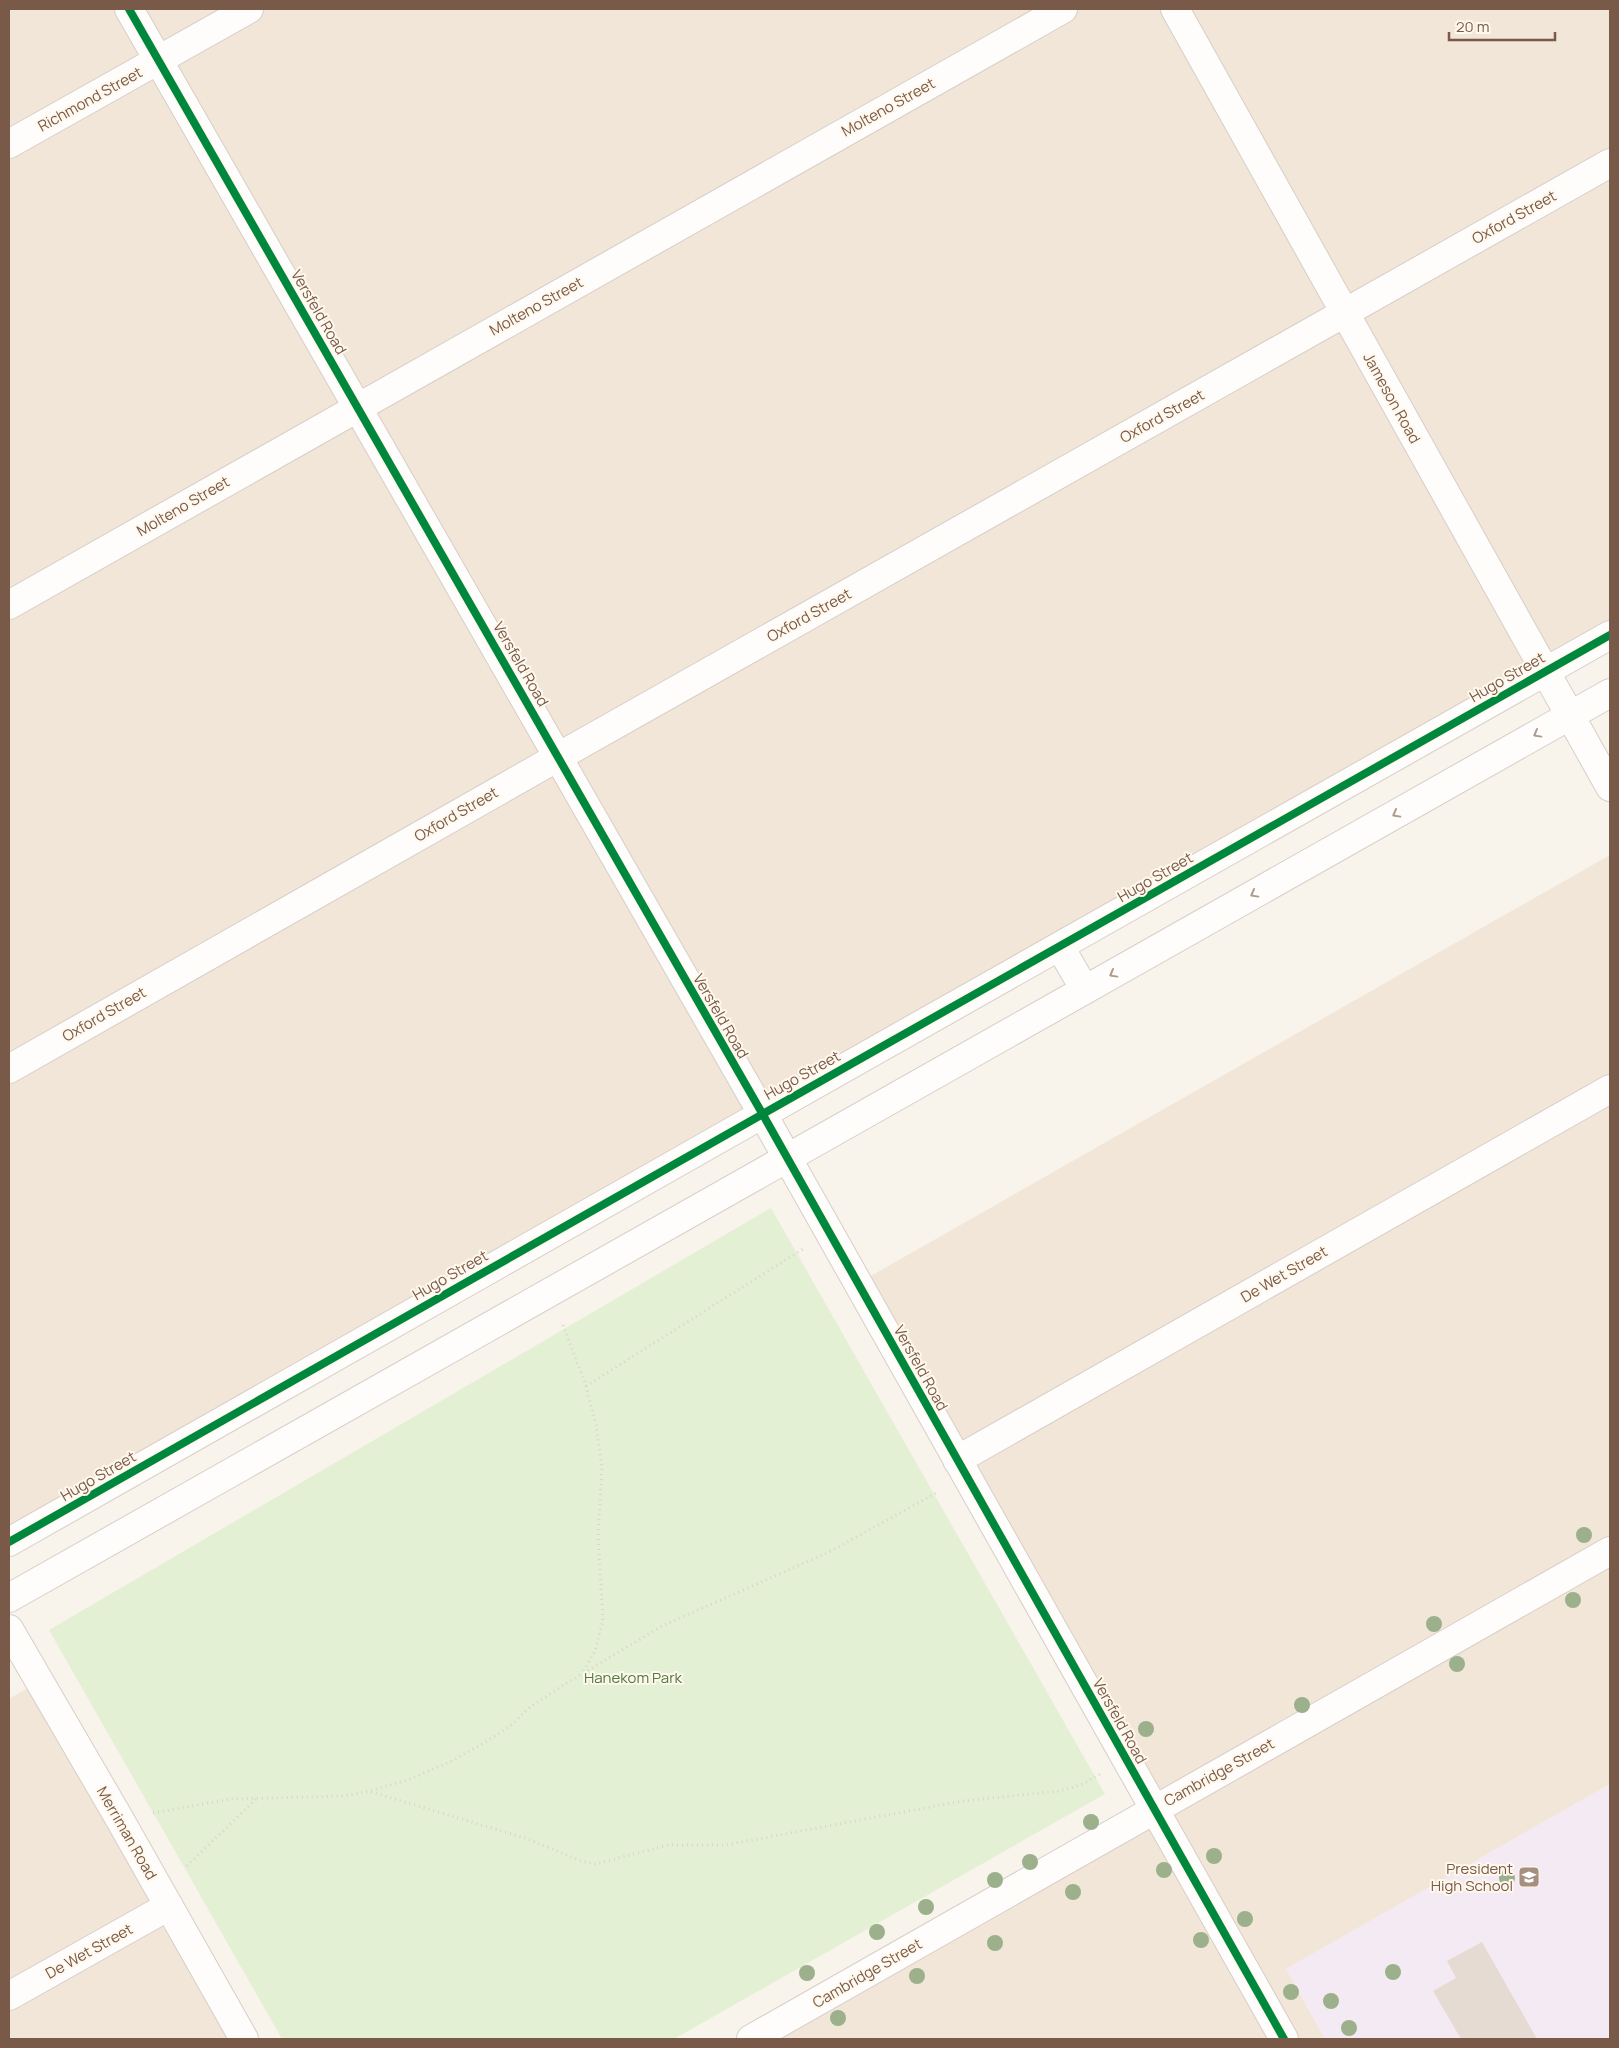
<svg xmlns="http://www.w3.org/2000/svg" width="1619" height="2048" font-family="Manrope,sans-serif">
  <rect width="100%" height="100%" fill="#f8f3eb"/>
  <path fill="#f2e6d8" d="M 9,9 L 1610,9 L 1610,630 L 9,1540 Z
    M 1610,855 L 1610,1784 L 1286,1969 L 1325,2039 L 747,2039 L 1155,1806 L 862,1281 Z
    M 41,1680 L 245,2039 L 9,2039 L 9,1699 Z"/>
  <path fill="#f4eaf3" d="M 1610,1784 L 1610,2039 L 1325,2039 L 1286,1969 Z"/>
  <path fill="#e4f0d4" d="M 771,1208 L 1105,1794 L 674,2039 L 282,2039 L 49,1630 Z"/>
  <path fill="#e5dbd2" d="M 1482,1942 L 1537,2039 L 1461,2039 L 1433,1991 L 1456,1978 L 1447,1961 Z"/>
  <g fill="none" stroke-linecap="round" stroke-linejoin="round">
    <g stroke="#d7cec8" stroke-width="30">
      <path id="minor" d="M 129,9 L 762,1113 L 1284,2039
        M 1175,9 L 1610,787
        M 9,144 L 249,9
        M 9,605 L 1063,9
        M 9,1069 L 558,757 L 1610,163
        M 957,1460 L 1610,1089
        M 9,1629 L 119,1818 L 244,2039
        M 9,1996 L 169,1906
        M 751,2039 L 1610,1551"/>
    </g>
    <g stroke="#d7cec8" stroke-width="30">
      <path id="tertiary" d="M 1060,947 L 1085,990
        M 9,1542 C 542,1239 1076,936 1610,635
        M 9,1598 L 1610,693"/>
    </g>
    <path stroke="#dbd2cd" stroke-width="3" stroke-dasharray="1 4" stroke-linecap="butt" d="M 563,1325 L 586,1386 L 596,1425 L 602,1468 L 598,1535 L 603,1620 L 595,1651 L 583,1672
      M 586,1386 L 803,1249
      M 371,1792 L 525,1838 L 584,1862 L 596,1864 L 668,1845 L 725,1845 L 963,1801 L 1060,1791 L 1083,1784 L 1100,1774
      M 153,1813 L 231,1799 L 344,1796 L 370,1791 L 410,1779 L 450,1762 L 482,1744 L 509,1727 L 530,1707 L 567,1683 L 662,1626 L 829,1552 L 938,1492
      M 187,1866 L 257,1798"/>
    <use href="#minor" stroke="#fefdfc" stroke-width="28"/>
    <use href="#tertiary" stroke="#fefdfc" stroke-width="28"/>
    <g stroke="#fff8ed" stroke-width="11">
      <path id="cycleway" d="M 129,9 L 762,1113 L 1284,2039
        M 9,1542 C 542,1239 1076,936 1610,635"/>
    </g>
    <use href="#cycleway" stroke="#00873e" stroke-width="8"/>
  </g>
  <g fill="#9bb08b">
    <circle cx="1584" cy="1535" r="8"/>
    <circle cx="1573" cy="1600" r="8"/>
    <circle cx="1434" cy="1624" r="8"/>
    <circle cx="1457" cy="1664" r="8"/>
    <circle cx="1302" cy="1705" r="8"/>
    <circle cx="1146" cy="1729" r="8"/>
    <circle cx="1091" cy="1822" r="8"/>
    <circle cx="1214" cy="1856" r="8"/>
    <circle cx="1030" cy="1862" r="8"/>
    <circle cx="1164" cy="1870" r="8"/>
    <circle cx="1507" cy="1878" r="8"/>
    <circle cx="995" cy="1880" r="8"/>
    <circle cx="1073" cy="1892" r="8"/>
    <circle cx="926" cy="1907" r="8"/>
    <circle cx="1245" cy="1919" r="8"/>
    <circle cx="877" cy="1932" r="8"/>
    <circle cx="1201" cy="1940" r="8"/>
    <circle cx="995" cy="1943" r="8"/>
    <circle cx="1393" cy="1972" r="8"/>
    <circle cx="807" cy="1973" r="8"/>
    <circle cx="917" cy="1976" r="8"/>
    <circle cx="1291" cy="1992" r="8"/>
    <circle cx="1331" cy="2001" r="8"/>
    <circle cx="838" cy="2018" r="8"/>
    <circle cx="1349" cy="2028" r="8"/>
  </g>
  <defs><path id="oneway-chevron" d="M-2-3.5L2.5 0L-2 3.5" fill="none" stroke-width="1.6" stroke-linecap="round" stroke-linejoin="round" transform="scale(1.25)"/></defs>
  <g stroke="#ae9b90">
    <use href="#oneway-chevron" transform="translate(1537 734) rotate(151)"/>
    <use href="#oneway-chevron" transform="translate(1396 814) rotate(151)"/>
    <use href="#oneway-chevron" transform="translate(1254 894) rotate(151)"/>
    <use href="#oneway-chevron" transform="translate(1113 974) rotate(151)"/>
  </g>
  <defs>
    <g id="school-square" transform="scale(1.125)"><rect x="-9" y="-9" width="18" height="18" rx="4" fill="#a58f81" stroke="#fff8ed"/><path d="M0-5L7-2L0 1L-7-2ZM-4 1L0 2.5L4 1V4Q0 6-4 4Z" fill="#fff"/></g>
  </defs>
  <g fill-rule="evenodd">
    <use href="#school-square" x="1529" y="1877"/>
  </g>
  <g text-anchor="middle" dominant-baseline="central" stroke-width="4" stroke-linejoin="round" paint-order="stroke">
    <g font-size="15" fill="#795948" stroke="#fff8ed">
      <text transform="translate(90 99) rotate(-29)">Richmond Street</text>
      <text transform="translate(888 107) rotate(-29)">Molteno Street</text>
      <text transform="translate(1514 217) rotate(-29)">Oxford Street</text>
      <text transform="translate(536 306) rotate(-29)">Molteno Street</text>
      <text transform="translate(319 312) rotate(60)">Versfeld Road</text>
      <text transform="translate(1392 398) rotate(61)">Jameson Road</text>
      <text transform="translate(1162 416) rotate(-29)">Oxford Street</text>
      <text transform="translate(183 506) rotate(-30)">Molteno Street</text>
      <text transform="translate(809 615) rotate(-29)">Oxford Street</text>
      <text transform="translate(521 664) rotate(60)">Versfeld Road</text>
      <text transform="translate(1507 677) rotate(-30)">Hugo Street</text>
      <text transform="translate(456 814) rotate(-30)">Oxford Street</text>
      <text transform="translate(1155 877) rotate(-30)">Hugo Street</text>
      <text transform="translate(104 1014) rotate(-30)">Oxford Street</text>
      <text transform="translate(721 1016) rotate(60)">Versfeld Road</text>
      <text transform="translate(802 1075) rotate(-29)">Hugo Street</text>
      <text transform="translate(1284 1274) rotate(-30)">De Wet Street</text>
      <text transform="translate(450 1275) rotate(-30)">Hugo Street</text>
      <text transform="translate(921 1368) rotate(61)">Versfeld Road</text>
      <text transform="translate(98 1476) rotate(-30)">Hugo Street</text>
      <text transform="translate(1120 1721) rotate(61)">Versfeld Road</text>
      <text transform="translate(1219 1772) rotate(-29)">Cambridge Street</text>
      <text transform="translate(127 1833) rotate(60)">Merriman Road</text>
      <text transform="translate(89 1951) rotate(-29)">De Wet Street</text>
      <text transform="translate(867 1973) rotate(-30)">Cambridge Street</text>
    </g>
    <g font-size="15" fill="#4f7a3c" stroke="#fff8ed">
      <text x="633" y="1677">Hanekom Park</text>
    </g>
    <g font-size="15" fill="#795948" stroke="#fff8ed" text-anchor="end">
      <text x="1513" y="1868">President<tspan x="1513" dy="17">High School</tspan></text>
    </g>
  </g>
  <rect width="1619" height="2048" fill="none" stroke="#795948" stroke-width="20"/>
  <path d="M1449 32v8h106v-8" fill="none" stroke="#795948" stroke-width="2.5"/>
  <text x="1456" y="32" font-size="15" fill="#795948" stroke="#fff8ed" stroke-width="4" paint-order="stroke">20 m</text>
</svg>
